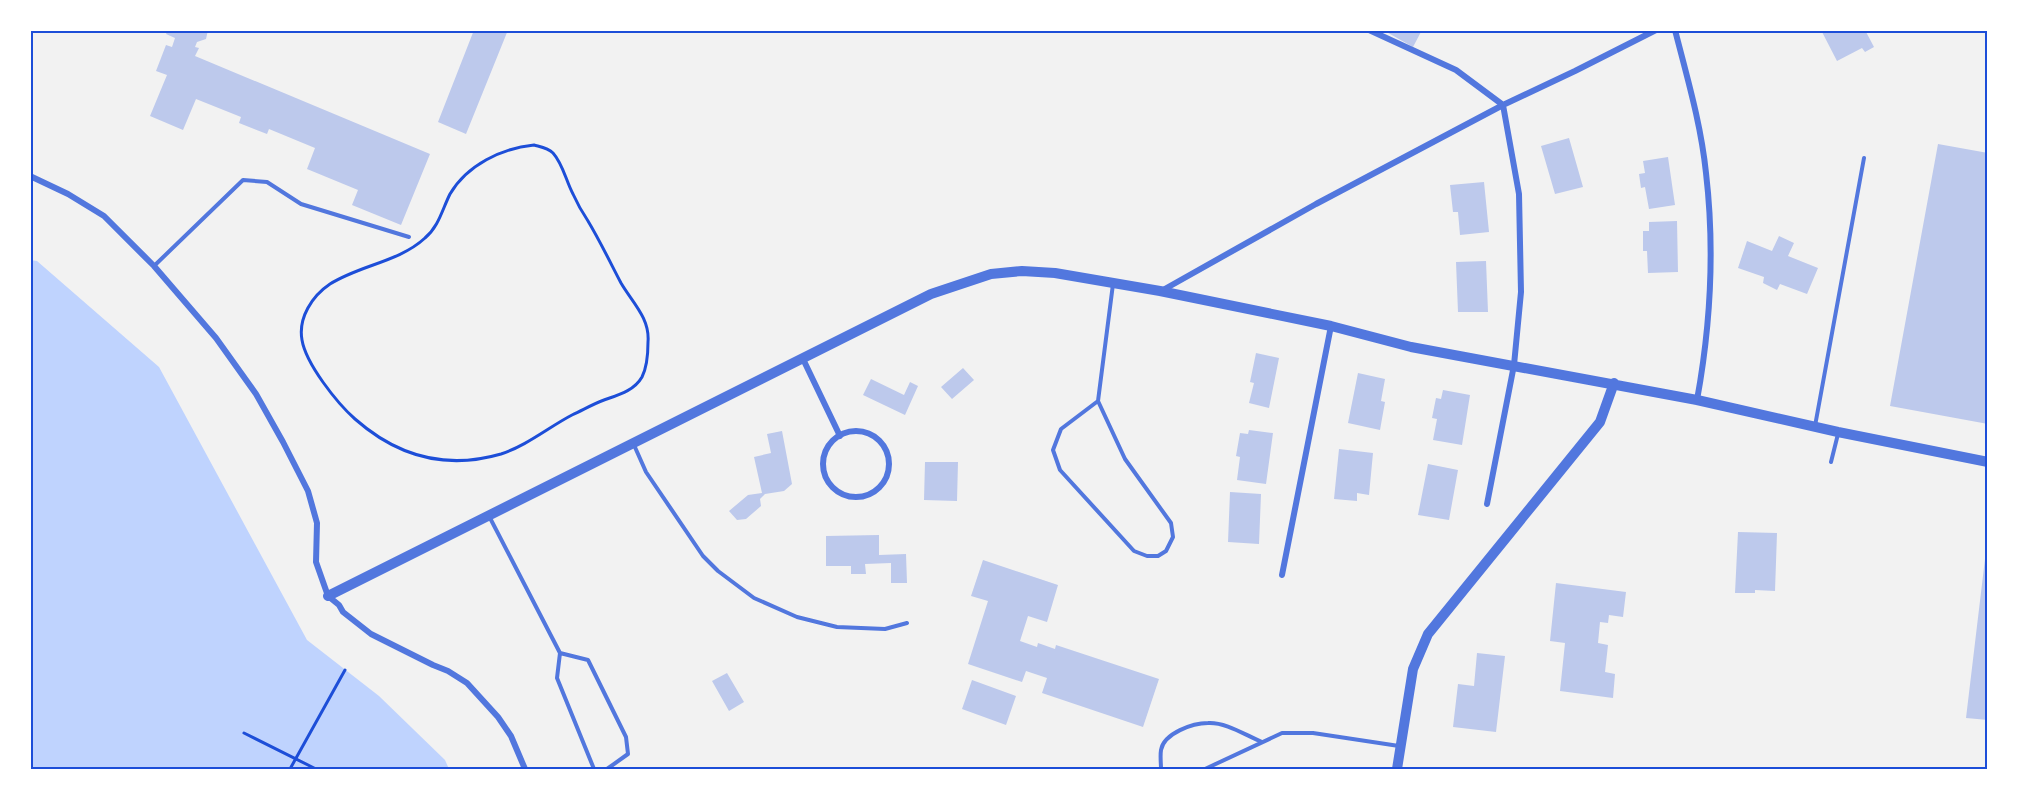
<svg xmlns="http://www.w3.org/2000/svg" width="2018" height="799" font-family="Roboto,sans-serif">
  <rect width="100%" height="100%" fill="#f2f2f2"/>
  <path fill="#bfd3fe" d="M 30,260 L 37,261 L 159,367 L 307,640 L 379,696 L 445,760 L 449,769 L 30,769 Z"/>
  <path fill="#bdc9ec" d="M 168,30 L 208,30 L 206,39 L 197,42 L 195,47 L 199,48 L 195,56 L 430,154 L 401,225 L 352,205 L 358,190 L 307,169 L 315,148 L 269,129 L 267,134 L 239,123 L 241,117 L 196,99 L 183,130 L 150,116 L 167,75 L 156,71 L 166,45 L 172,47 L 175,38 L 166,34 Z
    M 474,30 L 508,30 L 466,134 L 438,122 Z
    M 1383,30 L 1422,30 L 1413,47 Z
    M 1821,30 L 1865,30 L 1874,47 L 1865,52 L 1862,48 L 1837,61 Z
    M 1569,138 L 1583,187 L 1555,194 L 1541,146 Z
    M 1938,144 L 1988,153 L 1988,424 L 1890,406 Z
    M 1668,157 L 1675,205 L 1649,209 L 1645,187 L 1641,188 L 1639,174 L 1645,173 L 1643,161 Z
    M 1484,182 L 1489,232 L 1460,235 L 1458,212 L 1453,212 L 1450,185 Z
    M 1677,221 L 1678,272 L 1648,273 L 1647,251 L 1643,251 L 1643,231 L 1649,231 L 1649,222 Z
    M 1779,236 L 1794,243 L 1788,256 L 1818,268 L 1807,294 L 1780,284 L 1777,290 L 1763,283 L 1764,277 L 1738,268 L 1747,241 L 1772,251 Z
    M 1486,261 L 1488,312 L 1458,312 L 1456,262 Z
    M 1256,353 L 1279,358 L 1269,408 L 1249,403 L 1254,383 L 1250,382 Z
    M 963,368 L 974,380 L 952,399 L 941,387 Z
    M 1358,373 L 1385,379 L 1381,401 L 1385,402 L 1380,430 L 1348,423 Z
    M 871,379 L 904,395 L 910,382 L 918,386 L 905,415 L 863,395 Z
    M 1443,390 L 1470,395 L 1462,445 L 1433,440 L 1437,419 L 1432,418 L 1436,398 L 1441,399 Z
    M 1249,430 L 1273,433 L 1266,484 L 1237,480 L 1240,457 L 1236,456 L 1240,433 L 1248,434 Z
    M 782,431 L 792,484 L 784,491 L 765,494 L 760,499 L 761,506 L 746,519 L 737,520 L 729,511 L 748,495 L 762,493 L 754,457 L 771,453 L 767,434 Z
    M 1339,449 L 1373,453 L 1369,495 L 1357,493 L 1357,501 L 1334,499 Z
    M 925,462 L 958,462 L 957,501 L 924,500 Z
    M 1428,464 L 1458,470 L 1449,520 L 1418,515 Z
    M 1230,492 L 1261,494 L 1259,544 L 1228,542 Z
    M 1738,532 L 1777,533 L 1775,591 L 1755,590 L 1755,593 L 1735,593 Z
    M 879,535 L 879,555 L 906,554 L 907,583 L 891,583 L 891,563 L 865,564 L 866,574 L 851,574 L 851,566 L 826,566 L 826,536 Z
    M 1985,559 L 1988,560 L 1988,720 L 1966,718 Z
    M 983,560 L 1058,585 L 1047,622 L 1028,616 L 1020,641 L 1037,647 L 1038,643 L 1055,649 L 1056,645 L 1159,679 L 1143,727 L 1042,693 L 1047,678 L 1026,671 L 1022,682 L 968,664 L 988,601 L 971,596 Z
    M 1556,583 L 1626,592 L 1623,617 L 1609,615 L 1608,623 L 1600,622 L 1598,643 L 1608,645 L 1605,672 L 1615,674 L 1613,698 L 1560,691 L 1565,643 L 1550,641 Z
    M 1477,653 L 1505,656 L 1496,732 L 1453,727 L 1458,684 L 1474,686 Z
    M 727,673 L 744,702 L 729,711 L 712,681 Z
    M 972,680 L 1016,696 L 1006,725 L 962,709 Z"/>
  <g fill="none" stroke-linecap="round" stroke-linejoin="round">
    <path stroke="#1d4ed8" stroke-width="3" d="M 534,145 C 541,147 548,148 553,153 C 563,164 566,181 573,194 C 577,203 582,212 588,221 C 600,241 610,262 621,283 C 632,302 650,318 648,342 C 648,352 647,367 642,377 C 634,391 618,395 604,400 C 593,404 583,410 572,415 C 549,427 526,446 501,454 C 446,470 397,456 355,419 C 337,403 306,364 302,340 C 298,318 312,296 330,284 C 360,265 399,262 425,238 C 439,226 442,210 450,194 C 467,165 502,148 534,145 Z
      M 244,733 L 316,769
      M 290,769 L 345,670"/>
    <path stroke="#5277de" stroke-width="4" d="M 154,266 L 243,180 L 267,182 L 301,204 L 409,237
      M 1098,401 L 1061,429 L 1053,450 L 1060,470 L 1134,551 L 1147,556 L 1158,556 L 1166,551 L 1173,537 L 1171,523 L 1125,459 L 1098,401 L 1113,284
      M 1815,426 L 1864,158
      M 634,445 L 646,472 L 703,556 L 718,571 L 754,598 L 797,617 L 837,627 L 885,629 L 907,623
      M 1831,462 L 1838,434
      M 489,516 L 560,653 L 557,678 L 594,769
      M 560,653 L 588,660 L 626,737 L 628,754 L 607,769
      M 1161,769 C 1161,763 1160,756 1161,750 C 1164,733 1193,723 1208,723 C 1226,722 1245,735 1262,742
      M 1205,769 L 1282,733 L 1313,733 L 1399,746"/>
    <path stroke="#5277de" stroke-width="6" d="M 1369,30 L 1456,70 L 1503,105 L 1519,194 L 1521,292 L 1514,365 L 1487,504
      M 1675,30 C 1687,77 1701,124 1706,173 C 1715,250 1711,323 1697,400
      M 30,176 L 68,194 L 104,216 L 154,266 L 216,338 L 256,394 L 283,442 L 308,491 L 317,523 L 316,562 L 328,596 L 339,605 L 343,612 L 371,634 L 433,665 L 448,671 L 467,683 L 498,717 L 511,736 L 525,769
      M 1163,290 L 1316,204 L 1503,105 L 1575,71 L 1656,30
      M 803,359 L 840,436
      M823 464a33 33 0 1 1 66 0a33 33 0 1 1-66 0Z
      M 1282,575 L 1331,326"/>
    <path stroke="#5277de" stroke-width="10" d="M 328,596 L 931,294 L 991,274 L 1022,271 L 1055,273 L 1160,291 L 1331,326 L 1411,347 L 1697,400 L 1838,432 L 1988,462
      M 1397,769 L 1413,669 L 1428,634 L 1600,422 L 1614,383"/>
  </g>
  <rect width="2018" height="799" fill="none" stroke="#ffffff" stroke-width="63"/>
  <rect x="32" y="32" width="1954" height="736" fill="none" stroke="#1d4ed8" stroke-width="2"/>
</svg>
